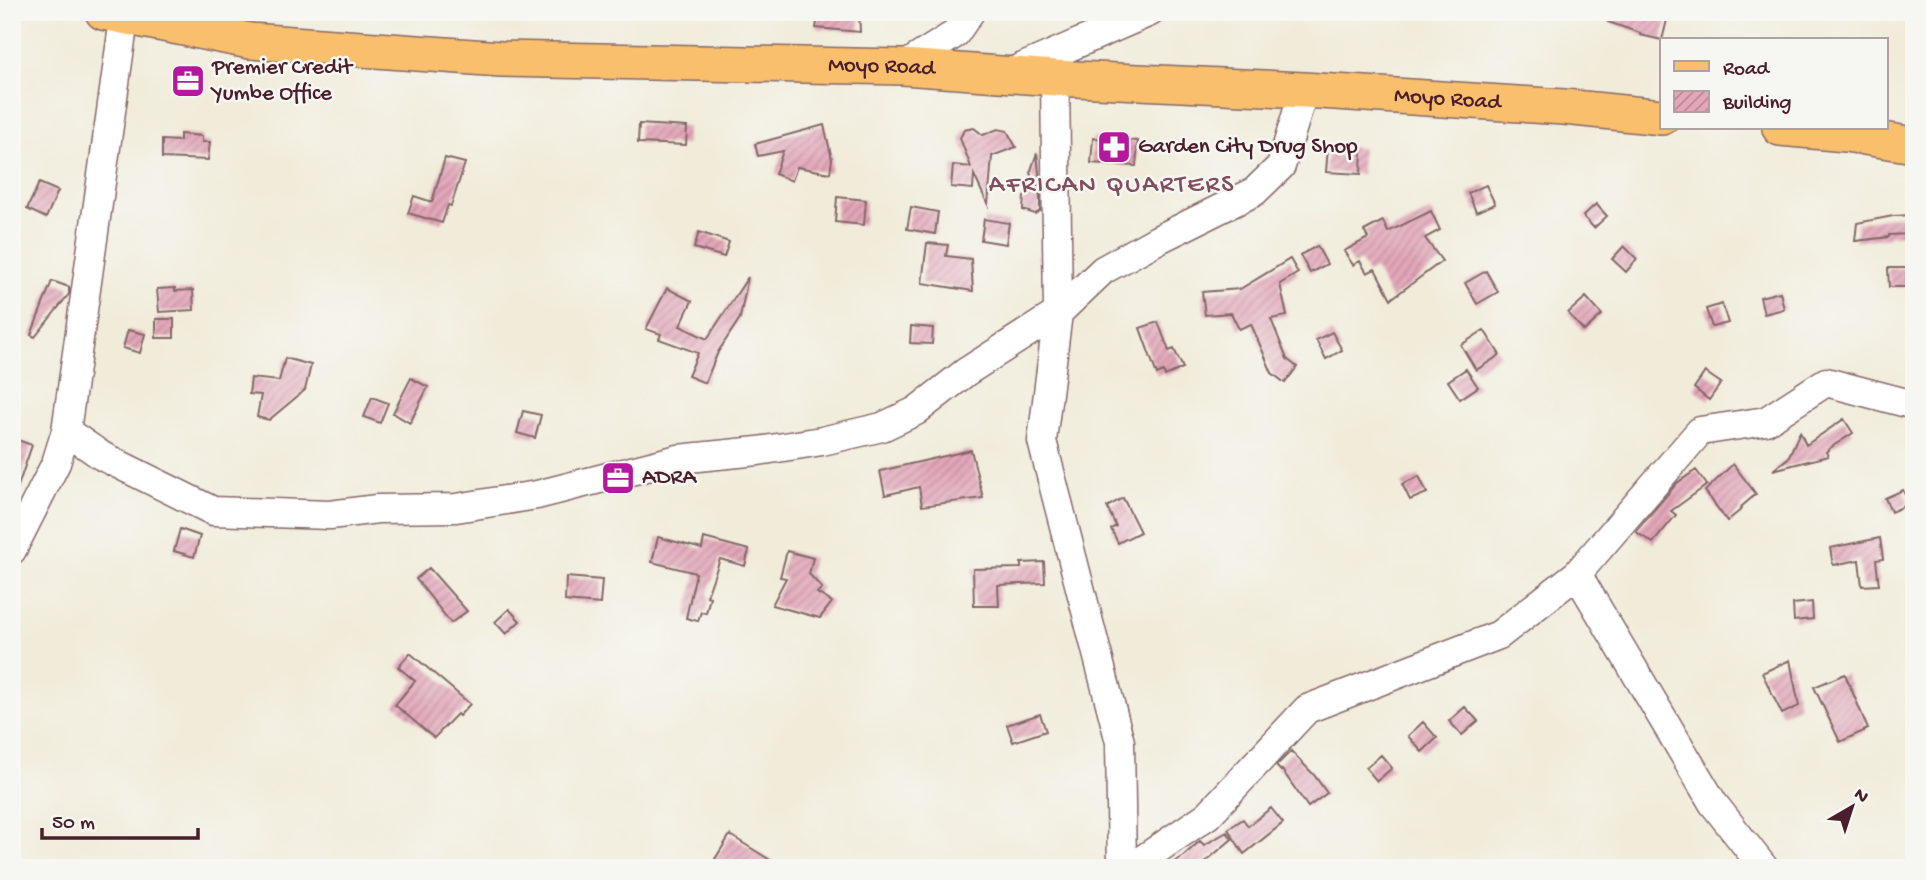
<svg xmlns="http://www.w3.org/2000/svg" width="1926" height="880" font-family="'Gochi Hand',sans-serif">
  <defs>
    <pattern id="building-hatch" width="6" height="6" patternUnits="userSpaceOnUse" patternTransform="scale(1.75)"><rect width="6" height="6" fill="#e3a7b9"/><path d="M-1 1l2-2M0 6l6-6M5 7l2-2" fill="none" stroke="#ba8797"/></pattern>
  </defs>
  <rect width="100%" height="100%" fill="#f6f6f2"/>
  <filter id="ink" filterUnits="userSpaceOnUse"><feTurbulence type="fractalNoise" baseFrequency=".0143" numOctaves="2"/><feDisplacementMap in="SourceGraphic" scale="14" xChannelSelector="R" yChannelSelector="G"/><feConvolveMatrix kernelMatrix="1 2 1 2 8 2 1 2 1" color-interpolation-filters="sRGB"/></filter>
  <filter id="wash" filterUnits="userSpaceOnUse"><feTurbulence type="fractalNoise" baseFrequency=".00686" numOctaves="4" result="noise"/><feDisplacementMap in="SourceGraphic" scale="28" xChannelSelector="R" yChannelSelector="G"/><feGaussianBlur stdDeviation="1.57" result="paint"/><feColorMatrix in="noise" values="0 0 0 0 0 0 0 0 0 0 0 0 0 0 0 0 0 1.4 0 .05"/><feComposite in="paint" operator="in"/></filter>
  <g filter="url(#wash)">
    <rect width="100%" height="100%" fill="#f1ecda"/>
    <g id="blocks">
      <path fill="url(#building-hatch)" d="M 819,12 L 859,12 L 860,32 L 816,28 Z
        M 1612,12 L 1626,12 L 1644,18 L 1645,15 L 1667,20 L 1662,40 L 1640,35 L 1640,33 L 1608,22 Z
        M 639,124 L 687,127 L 686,145 L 638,143 Z
        M 824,125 L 832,159 L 830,173 L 797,167 L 792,181 L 775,174 L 783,151 L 758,156 L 755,144 Z
        M 974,128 L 983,135 L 998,129 L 1007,131 L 1016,147 L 992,156 L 988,205 L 974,175 L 973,189 L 951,187 L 953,165 L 971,167 L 960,138 L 964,130 Z
        M 180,134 L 202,136 L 202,142 L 210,142 L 208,160 L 162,158 L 162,140 L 180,141 Z
        M 1093,138 L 1138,141 L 1136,166 L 1091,163 Z
        M 1328,146 L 1362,148 L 1361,174 L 1326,172 Z
        M 1037,153 L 1040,183 L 1036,187 L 1030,173 Z
        M 445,158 L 465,163 L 451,206 L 448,205 L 442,223 L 408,213 L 414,196 L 432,202 Z
        M 39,183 L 58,191 L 46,218 L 27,209 Z
        M 1486,185 L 1495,204 L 1476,212 L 1468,193 Z
        M 1034,188 L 1040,194 L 1040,211 L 1035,214 L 1023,210 L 1024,196 Z
        M 837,197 L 866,200 L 864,225 L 835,222 Z
        M 1596,204 L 1607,216 L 1594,228 L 1583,216 Z
        M 911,207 L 938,212 L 935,234 L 907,229 Z
        M 1431,211 L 1440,230 L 1425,238 L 1442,261 L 1391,299 L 1375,269 L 1367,273 L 1360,261 L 1353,265 L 1344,251 L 1368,238 L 1364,231 L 1383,221 L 1388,232 Z
        M 1911,215 L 1911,234 L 1889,235 L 1889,237 L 1855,241 L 1857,223 L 1893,216 Z
        M 984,219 L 1009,223 L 1006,244 L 981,240 Z
        M 699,232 L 729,242 L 724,257 L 694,248 Z
        M 927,243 L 948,245 L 946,256 L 971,259 L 973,291 L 922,283 Z
        M 1317,246 L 1327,264 L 1310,273 L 1300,255 Z
        M 1624,246 L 1637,259 L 1626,272 L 1612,259 Z
        M 1290,259 L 1298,273 L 1280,284 L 1287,316 L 1271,319 L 1287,359 L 1297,367 L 1285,383 L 1272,373 L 1251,324 L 1239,329 L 1231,313 L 1205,315 L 1202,292 L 1240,289 Z
        M 1888,268 L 1907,268 L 1908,287 L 1889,287 Z
        M 1486,271 L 1498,292 L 1477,304 L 1465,283 Z
        M 748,277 L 740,318 L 718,352 L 705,383 L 688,376 L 698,353 L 659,339 L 661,334 L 646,329 L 667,288 L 692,301 L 680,326 L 707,339 Z
        M 52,281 L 69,287 L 69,294 L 35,337 L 31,335 Z
        M 175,288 L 175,291 L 193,290 L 194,310 L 159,312 L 157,289 Z
        M 1780,292 L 1784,309 L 1764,314 L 1760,297 Z
        M 1586,297 L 1602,315 L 1584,331 L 1568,313 Z
        M 1722,304 L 1728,323 L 1712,327 L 1706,309 Z
        M 156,319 L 174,319 L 174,338 L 156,338 Z
        M 1158,322 L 1169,351 L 1174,349 L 1183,368 L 1165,376 L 1163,372 L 1157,375 L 1140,328 Z
        M 911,326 L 933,328 L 932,344 L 910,343 Z
        M 128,330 L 145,334 L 140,353 L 123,348 Z
        M 1484,330 L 1500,355 L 1476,370 L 1461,345 Z
        M 1332,332 L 1342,350 L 1326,359 L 1316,340 Z
        M 285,358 L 311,365 L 305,390 L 269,420 L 257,417 L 261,395 L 249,394 L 251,378 L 279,381 Z
        M 1466,369 L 1478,387 L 1460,399 L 1448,381 Z
        M 1705,372 L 1721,383 L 1709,400 L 1694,388 Z
        M 411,378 L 428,387 L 410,423 L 393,413 Z
        M 372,397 L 388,403 L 380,423 L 364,417 Z
        M 523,411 L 541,415 L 535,438 L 517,433 Z
        M 1844,419 L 1853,433 L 1830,448 L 1826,452 L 1828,456 L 1773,470 L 1788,458 L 1800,432 L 1806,445 Z
        M 12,438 L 32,445 L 15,495 L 12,495 Z
        M 971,450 L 983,498 L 922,506 L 919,487 L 885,495 L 880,471 Z
        M 1733,464 L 1756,494 L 1741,507 L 1742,509 L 1727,521 L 1705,491 Z
        M 1696,470 L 1707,485 L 1671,511 L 1676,515 L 1653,543 L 1639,534 L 1636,531 L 1677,483 Z
        M 1419,476 L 1427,493 L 1410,500 L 1402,484 Z
        M 1903,490 L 1909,504 L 1891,512 L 1885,498 Z
        M 1123,498 L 1140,532 L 1118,543 L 1111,529 L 1116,526 L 1107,507 Z
        M 180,529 L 200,536 L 194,557 L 174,551 Z
        M 658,537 L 702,549 L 704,538 L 749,550 L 745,566 L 720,559 L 707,596 L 710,597 L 706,613 L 701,612 L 698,621 L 686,618 L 696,573 L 652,562 Z
        M 1880,538 L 1883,559 L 1876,560 L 1879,585 L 1862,586 L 1859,560 L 1833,565 L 1830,548 Z
        M 787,551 L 813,558 L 809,574 L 822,588 L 817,593 L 832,602 L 820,618 L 772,605 L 786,578 L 780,577 Z
        M 1044,562 L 1045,583 L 998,585 L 999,606 L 974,606 L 973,569 L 1021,568 L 1021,563 Z
        M 429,568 L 467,611 L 451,623 L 416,579 Z
        M 566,577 L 602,580 L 600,604 L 565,601 Z
        M 1812,602 L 1813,619 L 1794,621 L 1793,604 Z
        M 509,609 L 520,621 L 506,634 L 495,622 Z
        M 410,653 L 470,704 L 459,716 L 457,714 L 434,738 L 395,705 L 415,681 L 398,667 Z
        M 1790,660 L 1799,706 L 1782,714 L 1762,673 Z
        M 1845,674 L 1868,729 L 1840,742 L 1814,687 Z
        M 1465,707 L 1478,721 L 1462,735 L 1449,721 Z
        M 1040,714 L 1046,731 L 1013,742 L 1007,725 Z
        M 1423,722 L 1437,738 L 1422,752 L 1408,736 Z
        M 1291,751 L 1314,775 L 1327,793 L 1308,807 L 1282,770 L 1281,771 L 1276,766 Z
        M 1381,755 L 1392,768 L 1377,781 L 1366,768 Z
        M 1271,808 L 1283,823 L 1244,854 L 1228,829 L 1243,819 L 1248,826 Z
        M 1227,832 L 1232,839 L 1198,868 L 1164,868 L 1181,858 L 1200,841 L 1204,845 Z
        M 730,835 L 783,868 L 729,868 L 715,859 Z"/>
    </g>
  </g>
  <g filter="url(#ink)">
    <use href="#blocks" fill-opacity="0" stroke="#846768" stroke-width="2"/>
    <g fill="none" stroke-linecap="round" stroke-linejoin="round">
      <g stroke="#846768" stroke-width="31">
        <path id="minor" d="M 903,67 L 955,34 L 970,12
          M 1007,74 L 1150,12
          M 1055,78 L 1058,313 L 1042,441 L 1120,742 L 1122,868
          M 66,431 L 102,456 L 213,511 L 330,515 L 377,509 L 456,508 L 537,495 L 678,459 L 758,451 L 822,441 L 882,427 L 916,411 L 966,372 L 1058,313 L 1103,270 L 1157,240 L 1254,192 L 1281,166 L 1304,90
          M 12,550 L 56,463 L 66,431 L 125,12
          M 1577,574 L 1713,803 L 1764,868
          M 1130,868 L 1208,815 L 1307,709 L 1499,635 L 1577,574 L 1700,431 L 1766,421 L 1826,382 L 1914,405"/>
      </g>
      <g stroke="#846768" stroke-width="38">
        <g id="major">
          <path id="s1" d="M 103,12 L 250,41 L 501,59 L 903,67 L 1055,78 L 1304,90 L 1564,107 L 1662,117"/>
          <path d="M 1780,128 L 1846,134 L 1914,145"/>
        </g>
      </g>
      <use href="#minor" stroke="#fff" stroke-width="28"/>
      <use href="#major" stroke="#f9bf6d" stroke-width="35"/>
    </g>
  </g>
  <defs>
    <g id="office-square" transform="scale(1.75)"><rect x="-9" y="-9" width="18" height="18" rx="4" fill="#b5179e" stroke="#f6f6f2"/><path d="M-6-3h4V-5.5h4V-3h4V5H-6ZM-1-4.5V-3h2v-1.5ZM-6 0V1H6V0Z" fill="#fff"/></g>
    <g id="pharmacy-square" transform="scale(1.75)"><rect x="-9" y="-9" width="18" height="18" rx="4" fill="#b5179e" stroke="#f6f6f2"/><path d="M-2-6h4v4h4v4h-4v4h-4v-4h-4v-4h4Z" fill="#fff"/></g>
  </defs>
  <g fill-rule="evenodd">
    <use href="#office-square" x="188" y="81"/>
    <use href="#pharmacy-square" x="1114" y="147"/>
    <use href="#office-square" x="618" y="478"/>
  </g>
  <g text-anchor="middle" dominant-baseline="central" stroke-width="5" stroke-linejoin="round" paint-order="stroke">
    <g font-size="23" fill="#4a1f2b" stroke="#f6f6f2" text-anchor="start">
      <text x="212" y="68">Premier Credit<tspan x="212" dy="26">Yumbe Office</tspan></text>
      <text x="1138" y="147">Garden City Drug Shop</text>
      <text x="642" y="478">ADRA</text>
    </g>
    <g font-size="23" fill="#4a1f2b" stroke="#f6f6f2">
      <text stroke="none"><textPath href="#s1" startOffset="782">Moyo Road</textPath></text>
      <text stroke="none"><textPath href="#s1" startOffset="1349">Moyo Road</textPath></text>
    </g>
    <g font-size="26" letter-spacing="2" fill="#804f5d" stroke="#f6f6f2">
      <text x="1112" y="186">AFRICAN QUARTERS</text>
    </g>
  </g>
  <rect width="1926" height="880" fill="none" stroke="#f6f6f2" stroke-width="42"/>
  <rect x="1660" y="38" width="228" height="91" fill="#f6f6f2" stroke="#b1a0a2" stroke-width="2"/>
  <rect x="1674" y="61" width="35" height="10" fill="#f9bf6d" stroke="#b1a0a2" stroke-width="2"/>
  <text x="1723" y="74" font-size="21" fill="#4a1f2b">Road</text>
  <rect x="1674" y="91" width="35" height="21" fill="url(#building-hatch)" stroke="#b1a0a2" stroke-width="2"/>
  <text x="1723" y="108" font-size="21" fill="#4a1f2b">Building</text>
  <g transform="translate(1852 807) rotate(39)" stroke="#f6f6f2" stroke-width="5" paint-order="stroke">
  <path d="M0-5L12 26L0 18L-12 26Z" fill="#4a1f2b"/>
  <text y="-10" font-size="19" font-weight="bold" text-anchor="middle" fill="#4a1f2b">N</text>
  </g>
  <path d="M42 828v10h156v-10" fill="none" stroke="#4a1f2b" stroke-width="3.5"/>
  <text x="52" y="828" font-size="21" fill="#4a1f2b" stroke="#f6f6f2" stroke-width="5" paint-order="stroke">50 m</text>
</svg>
